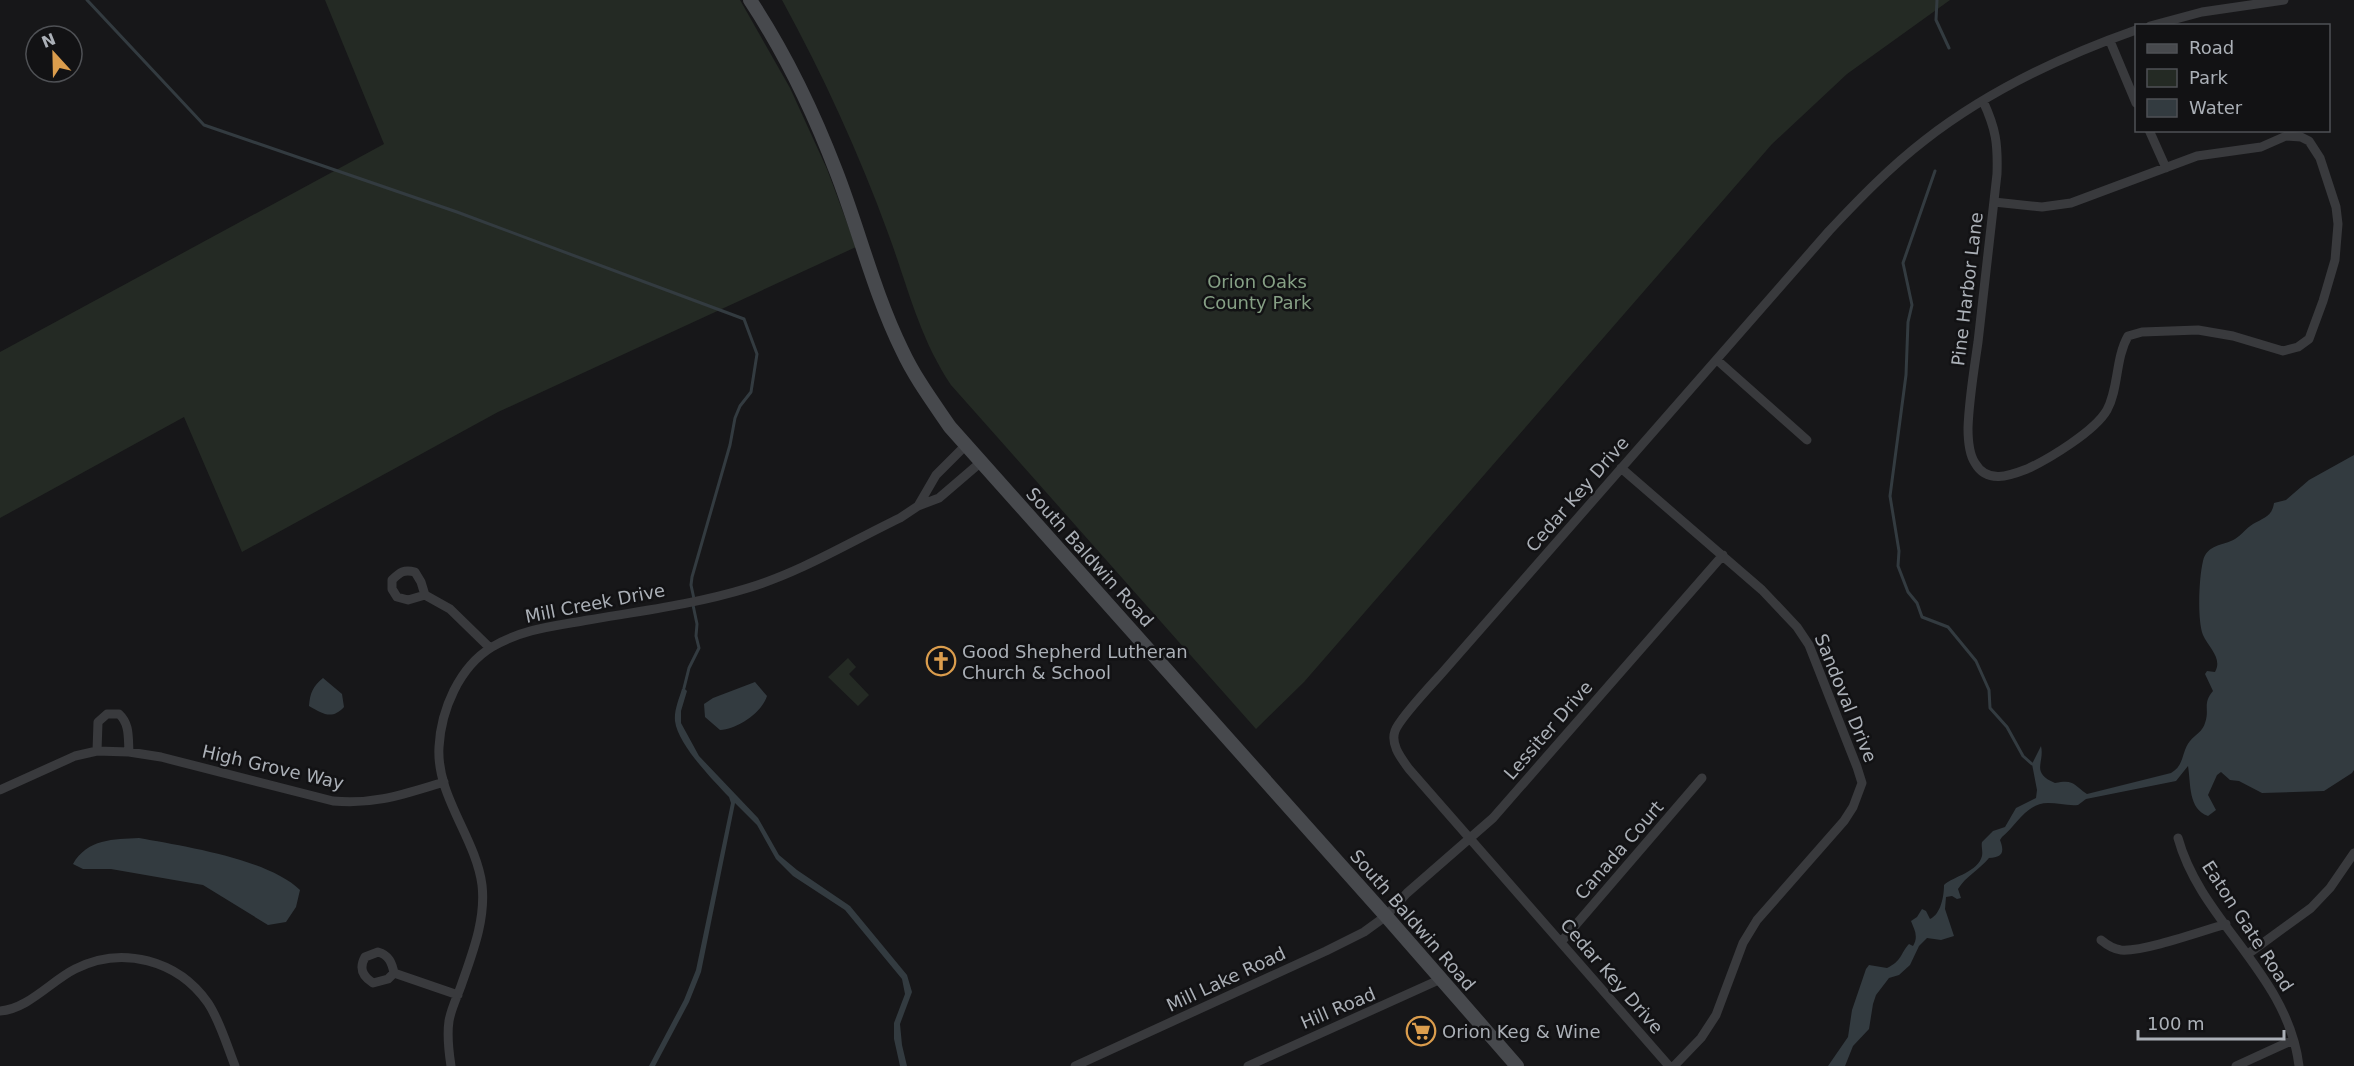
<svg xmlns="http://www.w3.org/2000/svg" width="2354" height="1066" font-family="'DejaVu Sans',sans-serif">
  <rect width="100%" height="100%" fill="#171719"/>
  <path fill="#242a24" d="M 325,0 L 740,0 L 790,88 L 827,169 L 856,247 L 498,412 L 242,552 L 184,417 L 0,518 L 0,352 L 384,144 Z
    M 782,0 L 1950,0 L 1847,74 L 1772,144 L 1304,682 L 1256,729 L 951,385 C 919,337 908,287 888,233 C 859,153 823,75 782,0 Z
    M 848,658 L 856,667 L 849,674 L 869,695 L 858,706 L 828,677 Z"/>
  <path fill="#333b40" d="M 2354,455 L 2354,770 L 2352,773 L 2324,791 L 2262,793 L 2239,781 L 2230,780 L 2221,772 L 2217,775 L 2208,795 L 2216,810 L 2208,816 C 2188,809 2191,784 2188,766 L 2176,781 L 2086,799 L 2078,805 C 2068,806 2058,803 2048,803 C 2026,803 2016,826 2002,837 L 2000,840 C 2005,853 2002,857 1989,858 C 1979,870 1966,876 1958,889 L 1961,898 L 1957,899 L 1952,896 L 1946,897 L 1945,909 L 1954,936 L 1941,940 L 1927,938 L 1919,946 L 1910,965 L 1899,975 L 1889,978 L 1876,995 L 1873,1004 L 1869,1029 L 1853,1046 L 1845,1066 L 1828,1066 L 1848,1037 L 1852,1010 L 1866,969 L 1869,965 L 1887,968 C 1902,961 1900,954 1909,944 L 1913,946 C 1919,936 1914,929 1911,921 L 1917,917 L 1922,909 L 1926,911 L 1930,919 C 1941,914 1944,896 1944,885 C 1954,876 1978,872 1982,856 C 1983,851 1981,846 1982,842 L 1993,831 L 2005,827 L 2016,808 L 2036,798 L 2037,790 L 2032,764 L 2041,746 C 2045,763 2030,772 2055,783 C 2075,779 2073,785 2087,794 L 2171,773 C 2185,765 2181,752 2190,741 C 2195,735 2203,731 2205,723 C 2210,709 2202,704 2213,691 L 2205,674 L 2207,671 L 2215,672 C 2223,658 2208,647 2203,635 C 2197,620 2199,577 2203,561 C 2207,544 2223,546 2235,539 C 2242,535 2246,528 2253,524 C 2263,518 2272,517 2274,503 L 2286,500 L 2309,480 Z
    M 323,678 L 342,694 L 344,707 C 332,720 323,714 309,706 C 310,693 313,686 323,678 Z
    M 755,682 L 767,696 C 761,714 737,729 720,730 L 705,717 L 704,704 L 713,698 Z
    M 684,688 L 687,691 L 681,711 L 681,723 L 699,756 L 758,818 L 779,855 L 797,870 L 850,906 L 907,975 L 912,992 L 900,1024 L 902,1045 L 907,1066 L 900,1066 L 894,1039 L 894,1023 L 905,994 L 902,979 L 845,910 L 793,876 L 776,859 L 757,825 L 735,803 L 701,972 L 689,1002 L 655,1066 L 649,1066 L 684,1000 L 696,970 L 731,803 L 729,797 C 713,780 678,745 675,721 C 674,710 679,699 682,689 Z
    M 139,838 C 183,846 268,859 300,890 L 296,907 L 286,922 L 268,925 L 203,885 L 111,869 L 83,869 L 73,864 C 87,839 114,839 139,838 Z"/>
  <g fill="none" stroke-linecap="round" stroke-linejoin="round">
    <path stroke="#333b40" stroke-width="3" d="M 87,0 L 204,125 L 457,212 L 744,319 L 757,354 L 751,392 L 740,406 L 735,418 L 730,445 L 692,577 L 691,585 L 694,599
      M 1937,0 L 1936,20 L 1949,48
      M 1935,171 L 1903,263 L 1912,305 L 1908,322 L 1906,375 L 1890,496 L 1899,551 L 1898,566 L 1908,592 L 1917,603 L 1922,617 L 1948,627 L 1976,661 L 1989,690 L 1990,708 L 2007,727 L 2023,756 L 2032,764
      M 684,688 L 689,668 L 699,648 L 696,636 L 697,624 L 693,605"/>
    <path stroke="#393a3d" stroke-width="9" d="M 2150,26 L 2202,12 L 2284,0
      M 2110,41 L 2136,103
      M 1983,101 C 1996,129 1998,144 1997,174 C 1991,230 1984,286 1978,342 C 1974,370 1969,399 1968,428 C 1968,438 1969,454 1975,463 C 1987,484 2009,476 2027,469 C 2049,459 2095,431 2107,410 C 2119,388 2115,359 2128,336 L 2142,332 L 2198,330 L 2233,336 L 2283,351 L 2298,347 L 2309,339 L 2323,301 L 2335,260 L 2338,224 L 2336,207 L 2320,158 L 2309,141 L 2301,137 L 2286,136 L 2261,147 L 2197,156 L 2071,203 L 2042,207 L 1994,202
      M 2149,130 L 2166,168
      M 1717,360 L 1807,440
      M 1621,468 L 1762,590 L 1797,627 L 1809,645 L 1857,767 L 1862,783 L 1853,807 L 1844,821 L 1757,920 L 1743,943 L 1716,1015 L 1701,1038 L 1674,1066
      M 918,506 L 936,475 L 966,445
      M 425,595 L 408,600 L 397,597 L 392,589 L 392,580 C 400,572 404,569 415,572 L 421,582 L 425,595 L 450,609 L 490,648
      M 97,751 L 98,722 L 107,714 L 119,714 C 130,724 128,738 129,752
      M 0,790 L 75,756 L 97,751 L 129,752 L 161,757 L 333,801 C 375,805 404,794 444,782
      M 2178,838 C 2201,922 2288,974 2299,1066
      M 2101,940 C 2107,945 2113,949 2121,950 C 2143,952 2202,931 2226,924
      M 1561,942 L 1702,778
      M 378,952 C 389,955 392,963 394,973 L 388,979 L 373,983 C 362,976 359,968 365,957 Z
      M 2248,954 L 2311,908 L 2330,888 L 2354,853
      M 394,973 L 458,995
      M 0,1011 C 28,1009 51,981 75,969 C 122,945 178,960 208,1003 C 220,1021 227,1046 235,1066
      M 451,1066 C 449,1053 447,1034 449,1021 C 451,1009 457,997 461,986 C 472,954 486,920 482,885 C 476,838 436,796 439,747 C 441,710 459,667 492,647 C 522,629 555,626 588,620 C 641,611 696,604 748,588 C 801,572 850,542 900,518 L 918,506 L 939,498 L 981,462
      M 1075,1066 L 1326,951 L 1364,932 L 1386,916 L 1407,893 L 1493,818 L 1723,555
      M 1248,1066 L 1441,979
      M 1669,1066 L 1409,769 C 1402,759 1390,745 1395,731 C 1399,719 1432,684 1442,673 L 1829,231 C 1859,199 1890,167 1925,140 C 1988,91 2062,56 2136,30
      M 2236,1066 L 2293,1040"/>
    <path stroke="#47494d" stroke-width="14" d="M 750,0 C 785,53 813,111 836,171 C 859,230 874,293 902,350 C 915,378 933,402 950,427 L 1386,916 L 1517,1066"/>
  </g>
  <defs>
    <g id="church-ring" transform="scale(1.5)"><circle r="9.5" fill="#121214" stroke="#db9d4d" stroke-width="1.5"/><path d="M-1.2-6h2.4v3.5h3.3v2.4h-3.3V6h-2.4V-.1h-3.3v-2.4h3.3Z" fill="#db9d4d"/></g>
    <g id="supermarket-ring" transform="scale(1.5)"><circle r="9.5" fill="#121214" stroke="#db9d4d" stroke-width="1.5"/><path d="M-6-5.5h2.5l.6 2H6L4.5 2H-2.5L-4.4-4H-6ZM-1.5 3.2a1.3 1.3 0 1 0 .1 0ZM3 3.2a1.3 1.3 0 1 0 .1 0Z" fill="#db9d4d"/></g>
  </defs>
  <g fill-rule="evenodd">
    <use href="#church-ring" x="941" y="661"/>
    <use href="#supermarket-ring" x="1421" y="1031"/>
  </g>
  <g text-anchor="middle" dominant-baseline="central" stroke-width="5" stroke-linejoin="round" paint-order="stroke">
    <g font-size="18" fill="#86a085" stroke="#121214">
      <text x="1257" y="281">Orion Oaks<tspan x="1257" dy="21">County Park</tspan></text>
    </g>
    <g font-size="18" fill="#abb0b7" stroke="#121214">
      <text transform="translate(1967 289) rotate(-83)">Pine Harbor Lane</text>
      <text transform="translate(1577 494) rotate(-49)">Cedar Key Drive</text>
      <text transform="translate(1090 557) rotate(48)">South Baldwin Road</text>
      <text transform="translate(595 603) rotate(-11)">Mill Creek Drive</text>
      <text transform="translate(1846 698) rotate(68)">Sandoval Drive</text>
      <text transform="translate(1548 730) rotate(-49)">Lessiter Drive</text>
      <text transform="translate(273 767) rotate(13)">High Grove Way</text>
      <text transform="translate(1619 850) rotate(-49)">Canada Court</text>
      <text transform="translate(1413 920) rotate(49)">South Baldwin Road</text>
      <text transform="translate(2248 926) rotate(57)">Eaton Gate Road</text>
      <text transform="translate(1612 976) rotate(49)">Cedar Key Drive</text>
      <text transform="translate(1226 979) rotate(-25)">Mill Lake Road</text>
      <text transform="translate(1338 1008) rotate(-23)">Hill Road</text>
    </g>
    <g font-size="18" fill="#abb0b7" stroke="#121214" text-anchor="start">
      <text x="962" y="651">Good Shepherd Lutheran<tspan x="962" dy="21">Church &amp; School</tspan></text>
      <text x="1442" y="1031">Orion Keg &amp; Wine</text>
    </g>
  </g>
  <rect x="2135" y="24" width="195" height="108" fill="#121214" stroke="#4f5155" stroke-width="1.5"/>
  <rect x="2147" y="44" width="30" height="9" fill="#47494d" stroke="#4f5155" stroke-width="1.5"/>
  <text x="2189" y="54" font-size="18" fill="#abb0b7">Road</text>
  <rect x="2147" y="69" width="30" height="18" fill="#242a24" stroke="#4f5155" stroke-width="1.5"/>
  <text x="2189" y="84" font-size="18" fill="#abb0b7">Park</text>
  <rect x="2147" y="99" width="30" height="18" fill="#333b40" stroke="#4f5155" stroke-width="1.5"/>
  <text x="2189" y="114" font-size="18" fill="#abb0b7">Water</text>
  <g transform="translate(54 54) rotate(338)"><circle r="28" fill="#121214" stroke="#4f5155" stroke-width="1.5"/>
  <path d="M0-4.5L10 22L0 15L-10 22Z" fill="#db9d4d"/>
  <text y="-9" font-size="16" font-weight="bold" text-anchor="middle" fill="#abb0b7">N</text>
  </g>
  <path d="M2138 1030v9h146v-9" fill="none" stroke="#abb0b7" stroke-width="3"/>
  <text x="2147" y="1030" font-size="18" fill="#abb0b7" stroke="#121214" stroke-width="4.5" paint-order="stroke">100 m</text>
</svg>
